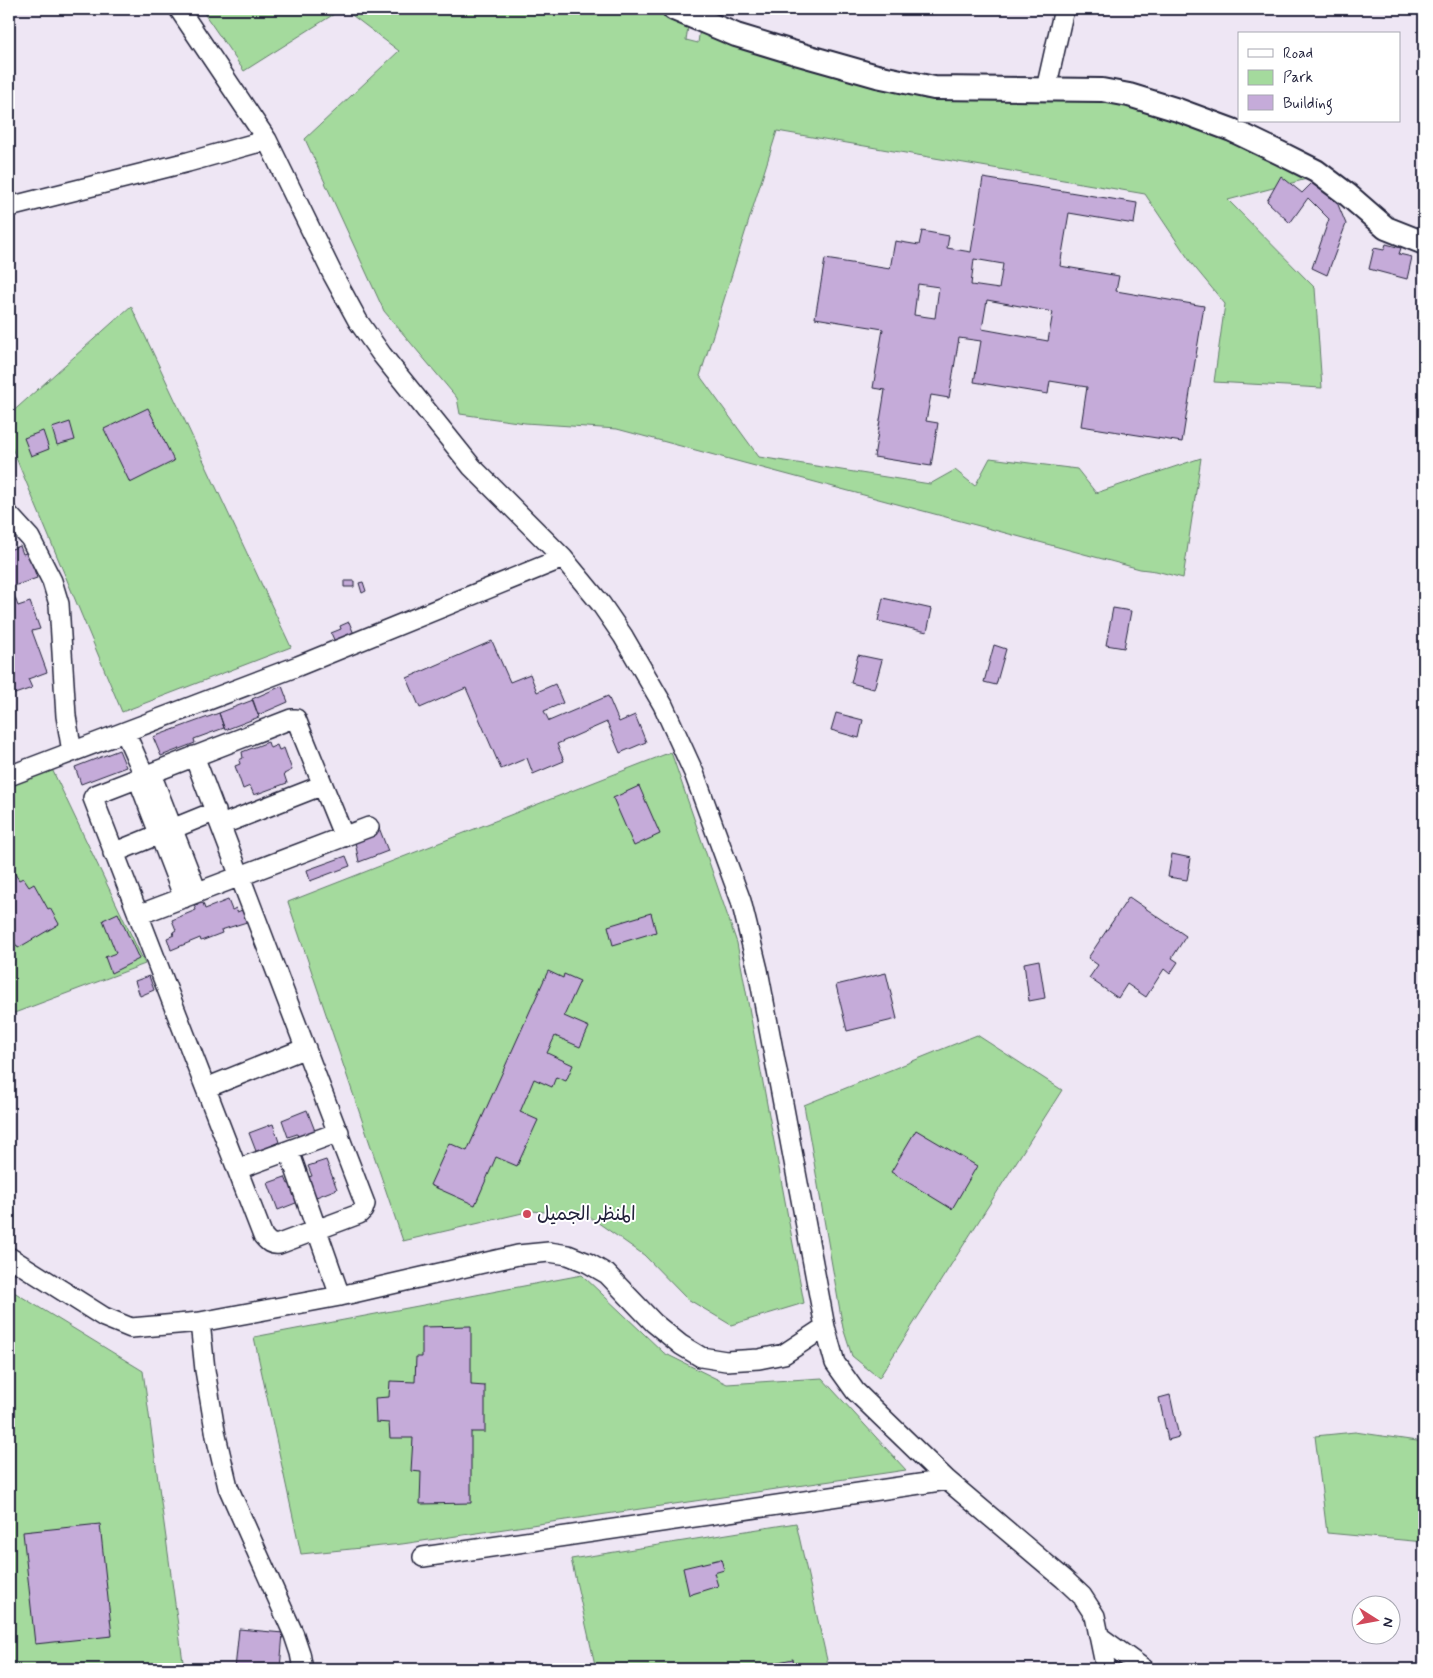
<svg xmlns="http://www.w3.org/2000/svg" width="1433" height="1678" font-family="Mynerve,'Playpen Sans Arabic',sans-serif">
  <rect width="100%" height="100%" fill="#eee6f4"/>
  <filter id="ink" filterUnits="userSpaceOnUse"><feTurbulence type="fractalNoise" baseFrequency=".02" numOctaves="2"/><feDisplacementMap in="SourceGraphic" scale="10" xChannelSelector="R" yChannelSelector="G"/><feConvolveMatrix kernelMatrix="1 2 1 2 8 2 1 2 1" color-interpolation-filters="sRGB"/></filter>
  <g filter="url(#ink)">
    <path fill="#a4da9d" stroke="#637e6c" d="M 201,9 L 342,9 L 244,71 Z
      M 344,9 L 662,9 L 689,21 L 686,40 L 698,43 L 700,28 L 747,50 L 773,51 L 925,99 L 1129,101 L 1318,176 L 1228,200 L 1315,288 L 1322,388 L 1214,382 L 1225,304 L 1192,264 L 1145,194 L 777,131 L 700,376 L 759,457 L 930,484 L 955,470 L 975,486 L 990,458 L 1077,469 L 1096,493 L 1201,458 L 1183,578 L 1156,571 L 1140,569 L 617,429 L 525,423 L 460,414 L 457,398 L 384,311 L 305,139 L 399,51 Z
      M 131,306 L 291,647 L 122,712 L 9,441 L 9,415 Z
      M 671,752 L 737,943 L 804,1303 L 731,1325 L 686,1298 L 644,1255 L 587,1215 L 531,1211 L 403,1241 L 288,902 Z
      M 50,765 L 145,964 L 9,1015 L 9,780 Z
      M 977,1035 L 1062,1090 L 879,1378 L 852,1356 L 843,1328 L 804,1105 Z
      M 582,1275 L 664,1353 L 727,1384 L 822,1378 L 906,1470 L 402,1544 L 301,1554 L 254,1337 Z
      M 9,1289 L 143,1371 L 184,1669 L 9,1669 Z
      M 1355,1432 L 1424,1442 L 1424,1542 L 1327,1533 L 1315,1436 Z
      M 796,1523 L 829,1669 L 596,1669 L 571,1559 Z"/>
    <path fill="#c5abd9" stroke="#22223b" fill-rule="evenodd" d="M 1281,176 L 1302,193 L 1313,182 L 1334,195 L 1346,224 L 1327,275 L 1312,268 L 1329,219 L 1308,198 L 1290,223 L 1267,201 Z
      M 983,178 L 1137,203 L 1134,224 L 1069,213 L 1060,266 L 1119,276 L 1116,291 L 1204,306 L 1182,442 L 1081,426 L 1087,387 L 1050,381 L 1048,394 L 974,382 L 981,341 L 959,338 L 949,398 L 931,395 L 926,421 L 938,423 L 931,466 L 874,457 L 885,390 L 873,388 L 883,329 L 815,318 L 825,259 L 890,269 L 895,241 L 919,245 L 922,231 L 949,236 L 947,248 L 971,252 ZM 974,259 L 1003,264 L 999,289 L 971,285 ZM 918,284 L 939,287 L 935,318 L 914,315 ZM 987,300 L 1053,312 L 1048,341 L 982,329 Z
      M 1386,244 L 1401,248 L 1399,254 L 1412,257 L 1407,279 L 1369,269 L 1374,248 L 1384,250 Z
      M 148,408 L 174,461 L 130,483 L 104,429 Z
      M 70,422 L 75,440 L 57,445 L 52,428 Z
      M 43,431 L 49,449 L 31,456 L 24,438 Z
      M 20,546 L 23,554 L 28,552 L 37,578 L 11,587 L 18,606 L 30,602 L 40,629 L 32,631 L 47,672 L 28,679 L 32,688 L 9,696 L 9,558 L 11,557 L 9,550 Z
      M 344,581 L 354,581 L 354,587 L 344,587 Z
      M 363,582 L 366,591 L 362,593 L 359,583 Z
      M 883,598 L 932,609 L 927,632 L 878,621 Z
      M 1113,608 L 1131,611 L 1124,648 L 1106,645 Z
      M 349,622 L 354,634 L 335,642 L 331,633 L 341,629 L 340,626 Z
      M 492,641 L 510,682 L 530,674 L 537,692 L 555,684 L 563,703 L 544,711 L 549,721 L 608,696 L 619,722 L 635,715 L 646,742 L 620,753 L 607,722 L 557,744 L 564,761 L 533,774 L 527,758 L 501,769 L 466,688 L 420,708 L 407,678 Z
      M 994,645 L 1006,649 L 996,685 L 984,682 Z
      M 858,655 L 882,660 L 874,689 L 851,683 Z
      M 282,686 L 288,702 L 258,715 L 252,699 Z
      M 253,700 L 259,717 L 225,730 L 219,713 Z
      M 219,713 L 224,728 L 194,739 L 195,743 L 161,756 L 153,737 Z
      M 836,713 L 863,720 L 859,738 L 831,730 Z
      M 268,742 L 270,748 L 277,745 L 279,750 L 284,748 L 292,770 L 284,774 L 287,783 L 254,795 L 250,786 L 243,789 L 235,766 L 240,764 L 239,760 L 243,758 L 242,752 Z
      M 119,750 L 126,767 L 81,784 L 75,767 Z
      M 639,786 L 660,834 L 634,846 L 613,798 Z
      M 378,825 L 388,851 L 359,862 L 354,837 Z
      M 1172,854 L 1191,858 L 1187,880 L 1168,877 Z
      M 346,856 L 350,866 L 310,881 L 307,870 Z
      M 11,868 L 19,880 L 23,878 L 29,887 L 34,884 L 48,909 L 50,908 L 59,924 L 18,948 L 9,934 L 9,869 Z
      M 1129,897 L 1186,936 L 1172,958 L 1178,962 L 1170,974 L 1164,969 L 1146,997 L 1127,984 L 1118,998 L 1089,978 L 1098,965 L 1088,958 Z
      M 228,900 L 232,910 L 236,908 L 237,912 L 245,909 L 250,921 L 221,930 L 222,933 L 201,941 L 200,938 L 171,950 L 167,938 L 174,935 L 173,932 L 176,930 L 172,920 L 196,910 L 194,905 L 203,903 L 205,909 Z
      M 118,913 L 139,959 L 111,973 L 105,957 L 116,953 L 103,920 Z
      M 651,913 L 656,932 L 613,945 L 608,926 Z
      M 1039,960 L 1045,998 L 1029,1001 L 1024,963 Z
      M 548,971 L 563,978 L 564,974 L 580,981 L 564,1016 L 589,1027 L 580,1047 L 555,1036 L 547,1053 L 573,1065 L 566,1081 L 556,1077 L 552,1087 L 534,1079 L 520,1112 L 538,1120 L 517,1166 L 496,1157 L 475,1205 L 430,1185 L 449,1143 L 467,1151 Z
      M 886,973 L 897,1019 L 847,1031 L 836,985 Z
      M 149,976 L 154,990 L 140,996 L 135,981 Z
      M 307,1110 L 317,1136 L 300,1143 L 297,1134 L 288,1137 L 282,1120 Z
      M 273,1124 L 279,1142 L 272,1145 L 275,1153 L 259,1159 L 249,1133 Z
      M 916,1130 L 977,1166 L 952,1209 L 891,1172 Z
      M 326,1160 L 337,1189 L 311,1199 L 304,1178 L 312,1176 L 308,1166 Z
      M 285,1177 L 288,1184 L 294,1182 L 301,1201 L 278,1210 L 268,1183 Z
      M 471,1326 L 471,1385 L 485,1386 L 485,1432 L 471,1432 L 471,1503 L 420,1504 L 421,1472 L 411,1471 L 413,1438 L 390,1438 L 389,1423 L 376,1422 L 375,1398 L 389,1397 L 390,1381 L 415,1382 L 416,1357 L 422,1357 L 422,1327 Z
      M 1170,1395 L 1179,1437 L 1168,1440 L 1159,1398 Z
      M 100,1524 L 112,1636 L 35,1644 L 23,1532 Z
      M 721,1559 L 724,1570 L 714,1573 L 718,1586 L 689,1595 L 683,1568 Z
      M 239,1629 L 283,1633 L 280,1669 L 235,1669 Z
      M 793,1659 L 795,1669 L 780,1669 L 778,1662 Z"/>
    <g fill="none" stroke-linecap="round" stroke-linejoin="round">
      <g stroke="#22223b" stroke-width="22">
        <path id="minor" d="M 179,9 L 267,140 L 333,275 L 358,321 L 382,355 L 472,467 L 563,558 L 601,604 L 623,636 L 663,705 L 694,773 L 741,901 L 758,970 L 825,1327 L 835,1363 L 855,1391 L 947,1480 L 1064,1579 L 1082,1596 L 1095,1616 L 1106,1669
          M 1046,89 L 1064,9
          M 9,207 L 188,162 L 267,140
          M 9,515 L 30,538 L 52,581 L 59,604 L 66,716 L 72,752
          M 125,732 L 144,775 L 155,784 L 197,892
          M 194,756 L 365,1204 L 363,1210 L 359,1214 L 279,1244 C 271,1245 268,1242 263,1236 L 93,798 L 95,795 L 291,719 L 296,719 L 344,837
          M 144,775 L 142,789 L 184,898
          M 9,776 L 298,666 L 563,558
          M 221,825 L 323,785
          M 113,853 L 216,811
          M 138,915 L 369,827
          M 206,1088 L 306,1048
          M 289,1151 L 340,1296
          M 238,1169 L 339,1132
          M 9,1257 L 104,1317 L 131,1328 L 200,1322 L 340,1296 L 518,1255 L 549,1252 L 568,1255 L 588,1263 L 607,1274 L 654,1323 L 681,1345 L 701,1357 L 726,1361 L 759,1359 L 784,1354 L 825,1327
          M 200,1322 L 205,1370 L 216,1436 L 228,1487 L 294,1635 L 300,1653 L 303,1669
          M 423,1557 L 947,1480
          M 1100,1637 L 1144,1669"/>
      </g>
      <g stroke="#22223b" stroke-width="26">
        <path id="tertiary" d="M 674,9 L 736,35 L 792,52 L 877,76 L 934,88 L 1102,90 L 1129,95 L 1178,110 L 1232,130 L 1280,153 L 1316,171 L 1348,195 L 1386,228 L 1424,243"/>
      </g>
      <use href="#minor" stroke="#fff" stroke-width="19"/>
      <use href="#tertiary" stroke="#fff" stroke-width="22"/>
    </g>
  </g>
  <circle fill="#d1495b" stroke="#fff" stroke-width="2" cx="527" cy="1214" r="5"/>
  <g text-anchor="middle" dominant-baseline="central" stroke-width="4" stroke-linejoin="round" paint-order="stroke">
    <g font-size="19" fill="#22223b" stroke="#fff" text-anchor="start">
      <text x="537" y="1214">المنظر الجميل</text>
    </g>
  </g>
  <rect width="1433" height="1678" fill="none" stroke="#fff" stroke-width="30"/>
  <rect x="15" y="15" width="1403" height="1648" fill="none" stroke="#22223b" stroke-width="2" filter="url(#ink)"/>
  <rect x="1238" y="32" width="162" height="90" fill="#ffffff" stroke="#a7a7b1"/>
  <rect x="1248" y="49" width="25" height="8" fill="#ffffff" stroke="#a7a7b1"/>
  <text x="1283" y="58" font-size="15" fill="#22223b">Road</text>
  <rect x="1248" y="70" width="25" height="15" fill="#a4da9d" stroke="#a7a7b1"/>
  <text x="1283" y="82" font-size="15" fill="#22223b">Park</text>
  <rect x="1248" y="95" width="25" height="15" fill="#c5abd9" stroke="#a7a7b1"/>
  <text x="1283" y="108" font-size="15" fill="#22223b">Building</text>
  <g transform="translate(1376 1620) rotate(101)"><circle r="24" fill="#ffffff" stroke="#a7a7b1"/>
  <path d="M0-4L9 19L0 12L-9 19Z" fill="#d1495b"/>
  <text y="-8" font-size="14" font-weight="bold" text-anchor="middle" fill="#22223b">N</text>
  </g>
</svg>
